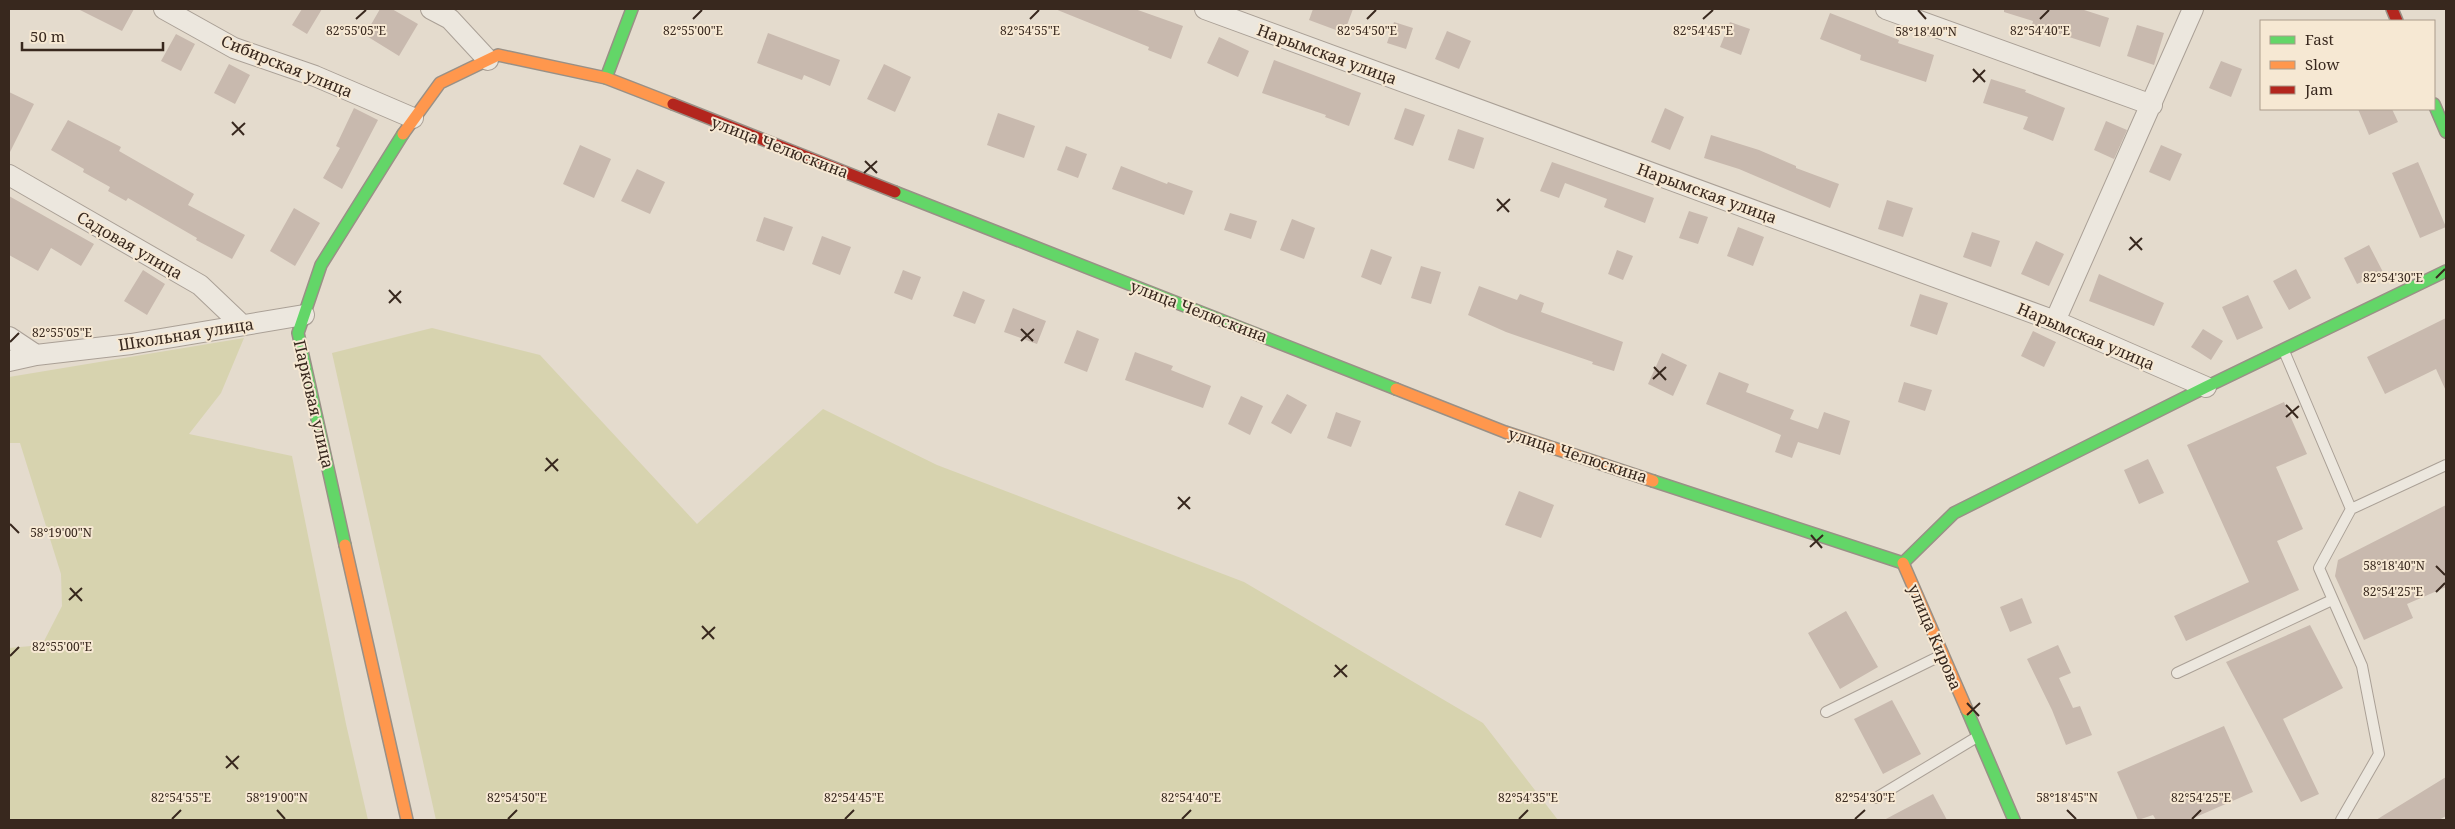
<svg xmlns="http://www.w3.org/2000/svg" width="2455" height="829" font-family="'Noto Serif',serif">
  <rect width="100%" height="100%" fill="#e4dbcd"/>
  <path fill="#d7d3af" d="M 432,328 L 540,355 L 697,524 L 823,409 L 937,465 L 1244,582 L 1483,723 L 1558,820 L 436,820 L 332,353 Z
    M 244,338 L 221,393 L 189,434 L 292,456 L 346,724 L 368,820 L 9,820 L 9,648 L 42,645 L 62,606 L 61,574 L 20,443 L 9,443 L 9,377 Z"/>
  <path fill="#c8b9ae" d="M 78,9 L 134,9 L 122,31 Z
    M 302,9 L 322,9 L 307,34 L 292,25 Z
    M 380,9 L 392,9 L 418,24 L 399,56 L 365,35 Z
    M 1055,9 L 1135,9 L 1183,26 L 1171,59 L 1148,50 L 1149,47 Z
    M 1313,9 L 1353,9 L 1344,33 L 1309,20 Z
    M 2004,9 L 2081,9 L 2109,18 L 2100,47 L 2032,25 L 2033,21 L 2004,12 Z
    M 1830,13 L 1899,40 L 1898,43 L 1934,55 L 1926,82 L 1860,60 L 1861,55 L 1820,39 Z
    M 1394,22 L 1413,28 L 1406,49 L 1387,43 Z
    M 1730,22 L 1750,29 L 1741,55 L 1720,47 Z
    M 2137,25 L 2164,33 L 2154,65 L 2127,56 Z
    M 1447,31 L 1471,41 L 1459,69 L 1435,59 Z
    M 768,33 L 840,60 L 830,86 L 804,75 L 802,80 L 757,63 Z
    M 176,34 L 195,44 L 181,71 L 161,61 Z
    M 1219,37 L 1249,51 L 1238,77 L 1207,63 Z
    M 1274,60 L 1361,93 L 1349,126 L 1325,117 L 1326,115 L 1262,93 Z
    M 2221,61 L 2242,69 L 2231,97 L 2209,88 Z
    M 229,64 L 250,75 L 235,104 L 214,93 Z
    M 884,64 L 911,77 L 895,112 L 867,99 Z
    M 1991,79 L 2026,90 L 2025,92 L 2065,108 L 2053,141 L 2023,129 L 2028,117 L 1983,103 Z
    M 9,92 L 34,104 L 9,154 Z
    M 354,108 L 378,120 L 342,189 L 323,178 L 340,148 L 336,146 Z
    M 1405,108 L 1425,115 L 1413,146 L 1394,139 Z
    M 1665,108 L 1684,117 L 1670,150 L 1651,142 Z
    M 2358,109 L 2392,109 L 2398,122 L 2369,135 Z
    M 998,113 L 1035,126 L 1024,158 L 987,145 Z
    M 68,120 L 121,147 L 119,151 L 194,194 L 188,205 L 245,235 L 232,259 L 196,240 L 197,238 L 128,198 L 126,201 L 108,191 L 110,187 L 83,172 L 84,169 L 51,150 Z
    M 2106,121 L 2127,130 L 2114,159 L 2094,150 Z
    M 1458,129 L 1484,138 L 1474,169 L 1448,160 Z
    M 1711,135 L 1759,150 L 1796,166 L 1796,168 L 1839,184 L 1830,208 L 1739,169 L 1704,158 Z
    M 580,145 L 611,159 L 594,198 L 563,184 Z
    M 2161,145 L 2182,154 L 2170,181 L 2149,172 Z
    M 1066,146 L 1087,154 L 1078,178 L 1057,170 Z
    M 1552,162 L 1654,198 L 1645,223 L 1604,207 L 1607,199 L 1565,183 L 1559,198 L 1540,191 Z
    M 2418,162 L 2446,227 L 2420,238 L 2392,173 Z
    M 1121,166 L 1167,184 L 1168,182 L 1193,191 L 1184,215 L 1112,189 Z
    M 637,169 L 665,182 L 650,214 L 621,201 Z
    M 9,196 L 94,244 L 81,266 L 51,248 L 38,271 L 9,255 Z
    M 1887,200 L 1913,208 L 1903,237 L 1878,229 Z
    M 294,208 L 320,223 L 295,266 L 270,251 Z
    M 1689,211 L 1708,217 L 1698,244 L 1679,238 Z
    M 1230,213 L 1257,221 L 1251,239 L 1224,230 Z
    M 764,217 L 793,227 L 784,251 L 756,241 Z
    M 1292,219 L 1315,228 L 1304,259 L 1280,250 Z
    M 1738,227 L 1764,237 L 1753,266 L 1727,256 Z
    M 1972,232 L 2000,241 L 1991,267 L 1963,257 Z
    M 822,236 L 851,247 L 840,275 L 812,264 Z
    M 2036,241 L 2064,254 L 2049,286 L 2021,274 Z
    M 2369,245 L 2383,272 L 2357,284 L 2344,258 Z
    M 1371,249 L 1392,257 L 1381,285 L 1361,277 Z
    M 1617,250 L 1633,256 L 1623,280 L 1608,274 Z
    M 1421,266 L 1441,272 L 1431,304 L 1411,298 Z
    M 2296,269 L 2311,298 L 2289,310 L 2273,281 Z
    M 143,270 L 165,284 L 147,315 L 124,301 Z
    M 903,270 L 921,277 L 912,300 L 894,293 Z
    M 2099,274 L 2164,303 L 2154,326 L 2089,301 Z
    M 1479,286 L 1517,300 L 1520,294 L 1544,303 L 1541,312 L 1623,342 L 1614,371 L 1592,364 L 1593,362 L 1506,332 L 1468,315 Z
    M 963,291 L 985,300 L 975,324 L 953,316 Z
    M 1920,294 L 1948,303 L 1937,335 L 1910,326 Z
    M 2248,295 L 2263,328 L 2237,340 L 2222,307 Z
    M 1013,308 L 1046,321 L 1037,344 L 1004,332 Z
    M 2446,318 L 2446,391 L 2436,369 L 2385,394 L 2367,357 Z
    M 2203,329 L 2223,341 L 2211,360 L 2191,347 Z
    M 1077,330 L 1099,339 L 1087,372 L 1064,363 Z
    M 2033,331 L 2056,342 L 2044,367 L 2021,356 Z
    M 1135,352 L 1173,366 L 1171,370 L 1211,386 L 1203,408 L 1125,380 Z
    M 1662,353 L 1687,365 L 1673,396 L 1648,384 Z
    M 1719,372 L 1749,384 L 1746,392 L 1794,410 L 1790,419 L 1818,429 L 1824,412 L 1850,421 L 1840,455 L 1798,442 L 1792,458 L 1775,452 L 1781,435 L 1706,404 Z
    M 1904,382 L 1932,390 L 1925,411 L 1898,402 Z
    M 1287,394 L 1307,405 L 1291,434 L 1271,423 Z
    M 1241,396 L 1263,406 L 1250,435 L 1228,424 Z
    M 2284,402 L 2307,454 L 2276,467 L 2303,529 L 2277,541 L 2299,590 L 2186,641 L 2174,616 L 2249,582 L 2187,445 Z
    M 1336,412 L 1361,421 L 1351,447 L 1327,438 Z
    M 2148,459 L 2164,493 L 2139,504 L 2124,470 Z
    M 1519,491 L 1554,505 L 1541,538 L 1505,525 Z
    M 2446,505 L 2446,587 L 2407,604 L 2413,618 L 2364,640 L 2335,576 L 2338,560 Z
    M 2022,598 L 2032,623 L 2010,632 L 2000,607 Z
    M 1846,611 L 1878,667 L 1840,689 L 1808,633 Z
    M 2310,625 L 2343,688 L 2283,719 L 2319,794 L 2301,802 L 2226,662 Z
    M 2058,645 L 2071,673 L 2059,678 L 2073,708 L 2080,706 L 2092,735 L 2066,745 L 2052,710 L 2027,659 Z
    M 1892,700 L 1921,754 L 1883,774 L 1854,719 Z
    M 2224,726 L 2253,792 L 2189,820 L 2156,820 L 2153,815 L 2138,820 L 2117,772 Z
    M 2446,777 L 2446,816 L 2439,820 L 2376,820 Z
    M 1933,794 L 1947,820 L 1884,820 Z"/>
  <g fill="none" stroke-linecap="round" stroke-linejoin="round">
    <g stroke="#aaa096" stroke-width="12">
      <path id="lane" d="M 2284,351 L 2351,509 L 2446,465
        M 2177,673 L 2332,600
        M 1826,712 L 1942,655
        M 1876,798 L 1977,737
        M 2341,820 L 2379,754 L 2362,666 L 2319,568 L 2351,509"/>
    </g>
    <g stroke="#aaa096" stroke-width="22">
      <path id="street" d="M 164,9 L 234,48 L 315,76 L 413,118
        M 431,9 L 450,19 L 488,60
        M 1205,9 L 2055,321 L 2206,387
        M 1886,9 L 2152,105
        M 9,175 L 200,285 L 242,325
        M 2055,321 L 2193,9
        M 9,337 L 36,355
        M 9,361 L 36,355 L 131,344 L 304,315"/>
    </g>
    <g stroke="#999086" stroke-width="14">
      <path id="fast" d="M 606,78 L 632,9
        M 2434,104 L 2446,132
        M 895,192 L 1396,389
        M 1653,481 L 1903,563
        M 345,545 L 298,333 L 321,265 L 403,134
        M 1903,563 L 1954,513 L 2206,387 L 2446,271
        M 1967,710 L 2014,820"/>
    </g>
    <g stroke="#999086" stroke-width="14">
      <path id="slow" d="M 403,134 L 440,83 L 498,55 L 606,78 L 673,104
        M 1396,389 L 1505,432 L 1653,481
        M 345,545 L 407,820
        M 1903,563 L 1967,710"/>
    </g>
    <g stroke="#999086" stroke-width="14">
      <path id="jam" d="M 2392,9 L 2397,21
        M 673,104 L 895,192"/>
    </g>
    <use href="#lane" stroke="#ece7de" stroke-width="10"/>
    <use href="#street" stroke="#ece7de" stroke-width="20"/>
    <use href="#fast" stroke="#63d668" stroke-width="11"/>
    <use href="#slow" stroke="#ff974d" stroke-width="11"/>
    <use href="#jam" stroke="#b3261e" stroke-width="11"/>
  </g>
  <path fill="none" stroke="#38281e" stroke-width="2" d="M 1918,10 L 1926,19M 356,19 L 366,10M 693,19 L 702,10M 1030,19 L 1039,10M 1367,19 L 1376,10M 1703,19 L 1713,10M 2040,19 L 2049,10M 1973,69 L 1985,82M 1973,82 L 1985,70M 232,122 L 244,135M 232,135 L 245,123M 865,161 L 877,173M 864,173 L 877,161M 1497,199 L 1509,212M 1497,211 L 1510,199M 2130,237 L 2142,250M 2129,250 L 2142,238M 2436,278 L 2445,269M 389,290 L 401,303M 389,303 L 401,291M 1021,329 L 1033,341M 1021,341 L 1034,329M 10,342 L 19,333M 1654,367 L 1666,380M 1653,379 L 1666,367M 2286,405 L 2298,418M 2286,417 L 2299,406M 546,458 L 558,471M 545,471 L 558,459M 1178,497 L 1190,509M 1178,509 L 1190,497M 10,524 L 19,533M 1811,535 L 1822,548M 1810,547 L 1823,535M 2436,566 L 2445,575M 70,588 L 82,601M 2436,592 L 2445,583M 69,600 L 82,588M 702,626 L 714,639M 702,639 L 715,627M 10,656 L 19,647M 1335,665 L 1347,677M 1334,677 L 1347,665M 1967,703 L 1979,716M 1967,715 L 1980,703M 226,756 L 238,769M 226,768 L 239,756M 277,810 L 285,819M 2067,810 L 2076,819M 172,819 L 181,810M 508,819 L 517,810M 845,819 L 854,810M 1182,819 L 1191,810M 1519,819 L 1528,810M 1855,819 L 1865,810M 2192,819 L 2201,810"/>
  <g text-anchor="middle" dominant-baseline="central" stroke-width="4" stroke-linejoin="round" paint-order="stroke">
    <g font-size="16" fill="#38281e" stroke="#f6e8d3">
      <text transform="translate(1327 54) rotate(20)">Нарымская улица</text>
      <text transform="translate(287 66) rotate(22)">Сибирская улица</text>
      <text transform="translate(780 147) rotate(21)">улица Челюскина</text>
      <text transform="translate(1707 193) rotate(20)">Нарымская улица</text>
      <text transform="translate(130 245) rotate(30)">Садовая улица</text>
      <text transform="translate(1199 311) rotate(21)">улица Челюскина</text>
      <text transform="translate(186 334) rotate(-9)">Школьная улица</text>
      <text transform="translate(2086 336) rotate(23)">Нарымская улица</text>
      <text transform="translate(314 404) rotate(77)">Парковая улица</text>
      <text transform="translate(1578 455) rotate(18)">улица Челюскина</text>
      <text transform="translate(1935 637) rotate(67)">улица Кирова</text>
    </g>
  </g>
  <g font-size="12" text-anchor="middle" fill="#38281e" stroke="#f6e8d3" stroke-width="4" stroke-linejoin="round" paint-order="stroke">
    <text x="356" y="35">82°55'05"E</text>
    <text x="693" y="35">82°55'00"E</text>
    <text x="1030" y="35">82°54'55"E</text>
    <text x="1367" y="35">82°54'50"E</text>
    <text x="1703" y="35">82°54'45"E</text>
    <text x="2040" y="35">82°54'40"E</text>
    <text x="1926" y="36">58°18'40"N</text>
    <text x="2393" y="282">82°54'30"E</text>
    <text x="62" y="337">82°55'05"E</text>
    <text x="61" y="537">58°19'00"N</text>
    <text x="2394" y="570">58°18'40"N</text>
    <text x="2393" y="596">82°54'25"E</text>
    <text x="62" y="651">82°55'00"E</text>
    <text x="277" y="802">58°19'00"N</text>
    <text x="2067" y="802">58°18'45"N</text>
    <text x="181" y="802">82°54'55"E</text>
    <text x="517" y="802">82°54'50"E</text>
    <text x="854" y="802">82°54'45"E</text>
    <text x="1191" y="802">82°54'40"E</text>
    <text x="1528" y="802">82°54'35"E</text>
    <text x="1865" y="802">82°54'30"E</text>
    <text x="2201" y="802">82°54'25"E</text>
  </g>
  <rect width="2455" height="829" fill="none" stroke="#38281e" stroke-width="20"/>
  <rect x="2260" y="20" width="175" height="90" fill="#f6e8d3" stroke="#aa9b8b"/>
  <rect x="2270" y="36" width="25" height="8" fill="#63d668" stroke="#aa9b8b"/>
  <text x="2305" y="45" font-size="15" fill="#38281e">Fast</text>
  <rect x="2270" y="61" width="25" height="8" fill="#ff974d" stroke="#aa9b8b"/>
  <text x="2305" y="70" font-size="15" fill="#38281e">Slow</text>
  <rect x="2270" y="86" width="25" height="8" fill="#b3261e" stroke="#aa9b8b"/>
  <text x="2305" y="95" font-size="15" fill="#38281e">Jam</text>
  <path d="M22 42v8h141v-8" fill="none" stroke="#38281e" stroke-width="2.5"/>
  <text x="30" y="42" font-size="15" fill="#38281e" stroke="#f6e8d3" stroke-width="4" paint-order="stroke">50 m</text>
</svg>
